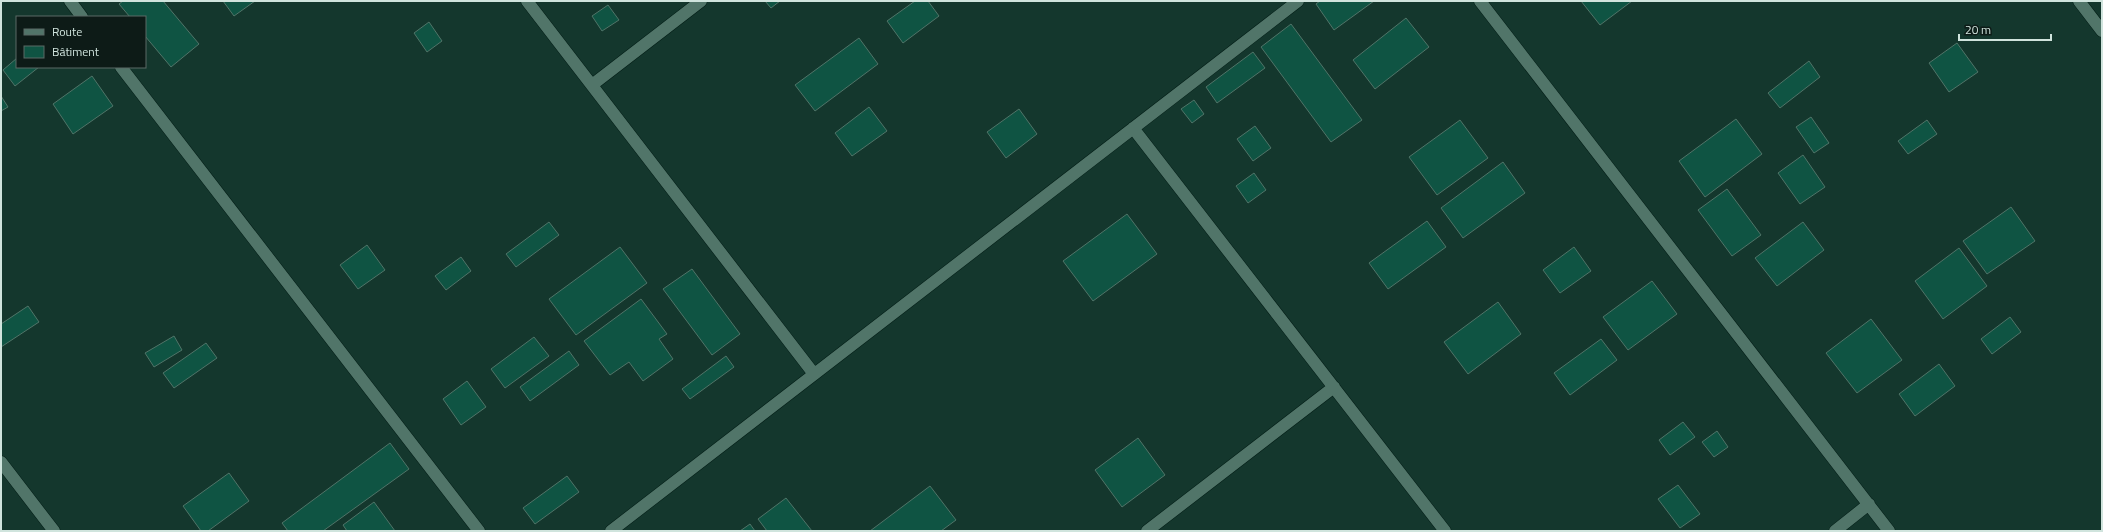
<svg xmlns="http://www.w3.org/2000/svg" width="2103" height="532" font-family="'Titillium Web',sans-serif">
  <rect width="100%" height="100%" fill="#14372d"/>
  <path fill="#0f5443" stroke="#507468" d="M 123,1 L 163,1 L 199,44 L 171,67 L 145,36 L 145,17 L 130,17 L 119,4 Z
    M 223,1 L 255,1 L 234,16 Z
    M 765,1 L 780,1 L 771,8 Z
    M 915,1 L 928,1 L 939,16 L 903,43 L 887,21 Z
    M 1320,1 L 1374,1 L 1334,30 L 1316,4 Z
    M 1581,1 L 1632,1 L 1600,25 Z
    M 608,5 L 619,20 L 602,31 L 592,16 Z
    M 1406,18 L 1429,47 L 1375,89 L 1353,60 Z
    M 429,22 L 442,41 L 427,52 L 414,33 Z
    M 1291,24 L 1362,120 L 1331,142 L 1261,47 Z
    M 859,38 L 878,64 L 815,111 L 795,85 Z
    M 1957,43 L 1978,72 L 1949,92 L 1929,63 Z
    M 1253,52 L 1265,68 L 1217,103 L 1206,87 Z
    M 17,58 L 17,67 L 39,67 L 15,86 L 3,70 Z
    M 1809,61 L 1820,77 L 1780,108 L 1768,93 Z
    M 92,76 L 113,106 L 73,134 L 53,104 Z
    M 1,96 L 8,107 L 1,111 Z
    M 1194,100 L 1204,114 L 1192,123 L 1181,109 Z
    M 869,107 L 887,131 L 852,156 L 835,133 Z
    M 1019,109 L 1037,134 L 1006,158 L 987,132 Z
    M 1811,117 L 1829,143 L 1814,153 L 1796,127 Z
    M 1736,119 L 1762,154 L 1705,197 L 1679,161 Z
    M 1460,120 L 1488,158 L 1437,195 L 1409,157 Z
    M 1927,120 L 1937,134 L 1908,154 L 1898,141 Z
    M 1255,126 L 1271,148 L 1253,161 L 1237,139 Z
    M 1803,155 L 1825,187 L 1800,204 L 1778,173 Z
    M 1503,162 L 1525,193 L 1463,238 L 1441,208 Z
    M 1254,173 L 1266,190 L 1248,203 L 1236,186 Z
    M 1727,189 L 1761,235 L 1732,256 L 1698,210 Z
    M 2011,207 L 2035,241 L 1987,274 L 1963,241 Z
    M 1127,214 L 1157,254 L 1093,301 L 1063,261 Z
    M 1427,221 L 1446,247 L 1388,289 L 1369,263 Z
    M 549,222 L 559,235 L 516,267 L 506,254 Z
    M 1803,222 L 1824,250 L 1777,286 L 1755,258 Z
    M 367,245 L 385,270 L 358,289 L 340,265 Z
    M 620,247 L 647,283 L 576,335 L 549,299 Z
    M 1574,247 L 1591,271 L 1560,293 L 1543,270 Z
    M 1959,248 L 1987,286 L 1943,319 L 1915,281 Z
    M 461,257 L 471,271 L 446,290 L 435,276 Z
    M 692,269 L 740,334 L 712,355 L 663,289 Z
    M 1652,281 L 1677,314 L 1628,350 L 1603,317 Z
    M 641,299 L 667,334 L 659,339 L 673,359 L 643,381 L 629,362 L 610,375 L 584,341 Z
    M 1498,302 L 1521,334 L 1468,374 L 1444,342 Z
    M 28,306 L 39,322 L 1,347 L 1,324 Z
    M 2010,317 L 2021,332 L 1992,354 L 1981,339 Z
    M 1871,319 L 1902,360 L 1857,393 L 1826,353 Z
    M 174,336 L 182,350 L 154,367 L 145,353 Z
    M 534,337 L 549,356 L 505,388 L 491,369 Z
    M 1601,339 L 1617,360 L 1570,395 L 1554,373 Z
    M 206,343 L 217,358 L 174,388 L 163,373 Z
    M 569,351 L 579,365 L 530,401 L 520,387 Z
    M 726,356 L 734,367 L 690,399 L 682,389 Z
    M 1939,364 L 1955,386 L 1915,416 L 1899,394 Z
    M 467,381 L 486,407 L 461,425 L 443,399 Z
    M 1683,422 L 1695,437 L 1670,455 L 1659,440 Z
    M 1717,431 L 1728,447 L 1714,457 L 1702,442 Z
    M 1138,438 L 1165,475 L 1122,507 L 1095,470 Z
    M 390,443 L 409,469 L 323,531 L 288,531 L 282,523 Z
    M 229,473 L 249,501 L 208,531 L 201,531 L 183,506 Z
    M 567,476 L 579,492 L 535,524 L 523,508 Z
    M 1678,485 L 1700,514 L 1680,528 L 1658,499 Z
    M 930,486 L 956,520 L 941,531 L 870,531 Z
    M 786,498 L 812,531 L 767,531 L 758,519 Z
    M 374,502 L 395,531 L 347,531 L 343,525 Z
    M 750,524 L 755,531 L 740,531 Z"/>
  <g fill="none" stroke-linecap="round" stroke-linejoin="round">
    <g stroke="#031d16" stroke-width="13">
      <path id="minor" d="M 70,1 L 82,17
        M 527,1 L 814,374
        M 1480,1 L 1889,531
        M 2079,1 L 2102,31
        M 121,67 L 479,531
        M 592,85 L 701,1
        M 1133,128 L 1445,531
        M 1,462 L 54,531
        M 611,531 L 1298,1
        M 1147,531 L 1334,387
        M 1835,531 L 1869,504"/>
    </g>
    <use href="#minor" stroke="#517569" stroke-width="12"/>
  </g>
  <rect width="2103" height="532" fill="none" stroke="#d0e4dd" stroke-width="4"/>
  <rect x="16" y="16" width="130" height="52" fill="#0d1b17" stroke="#5b6b66"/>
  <rect x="24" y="29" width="20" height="6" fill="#517569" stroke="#5b6b66"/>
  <text x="52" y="36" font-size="12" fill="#d0e4dd">Route</text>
  <rect x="24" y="46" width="20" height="12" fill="#0f5443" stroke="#5b6b66"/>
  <text x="52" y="56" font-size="12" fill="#d0e4dd">Bâtiment</text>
  <path d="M1959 34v6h92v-6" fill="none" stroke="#d0e4dd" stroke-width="2"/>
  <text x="1965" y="34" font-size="12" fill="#d0e4dd" stroke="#0d1b17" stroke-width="3" paint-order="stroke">20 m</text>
</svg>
